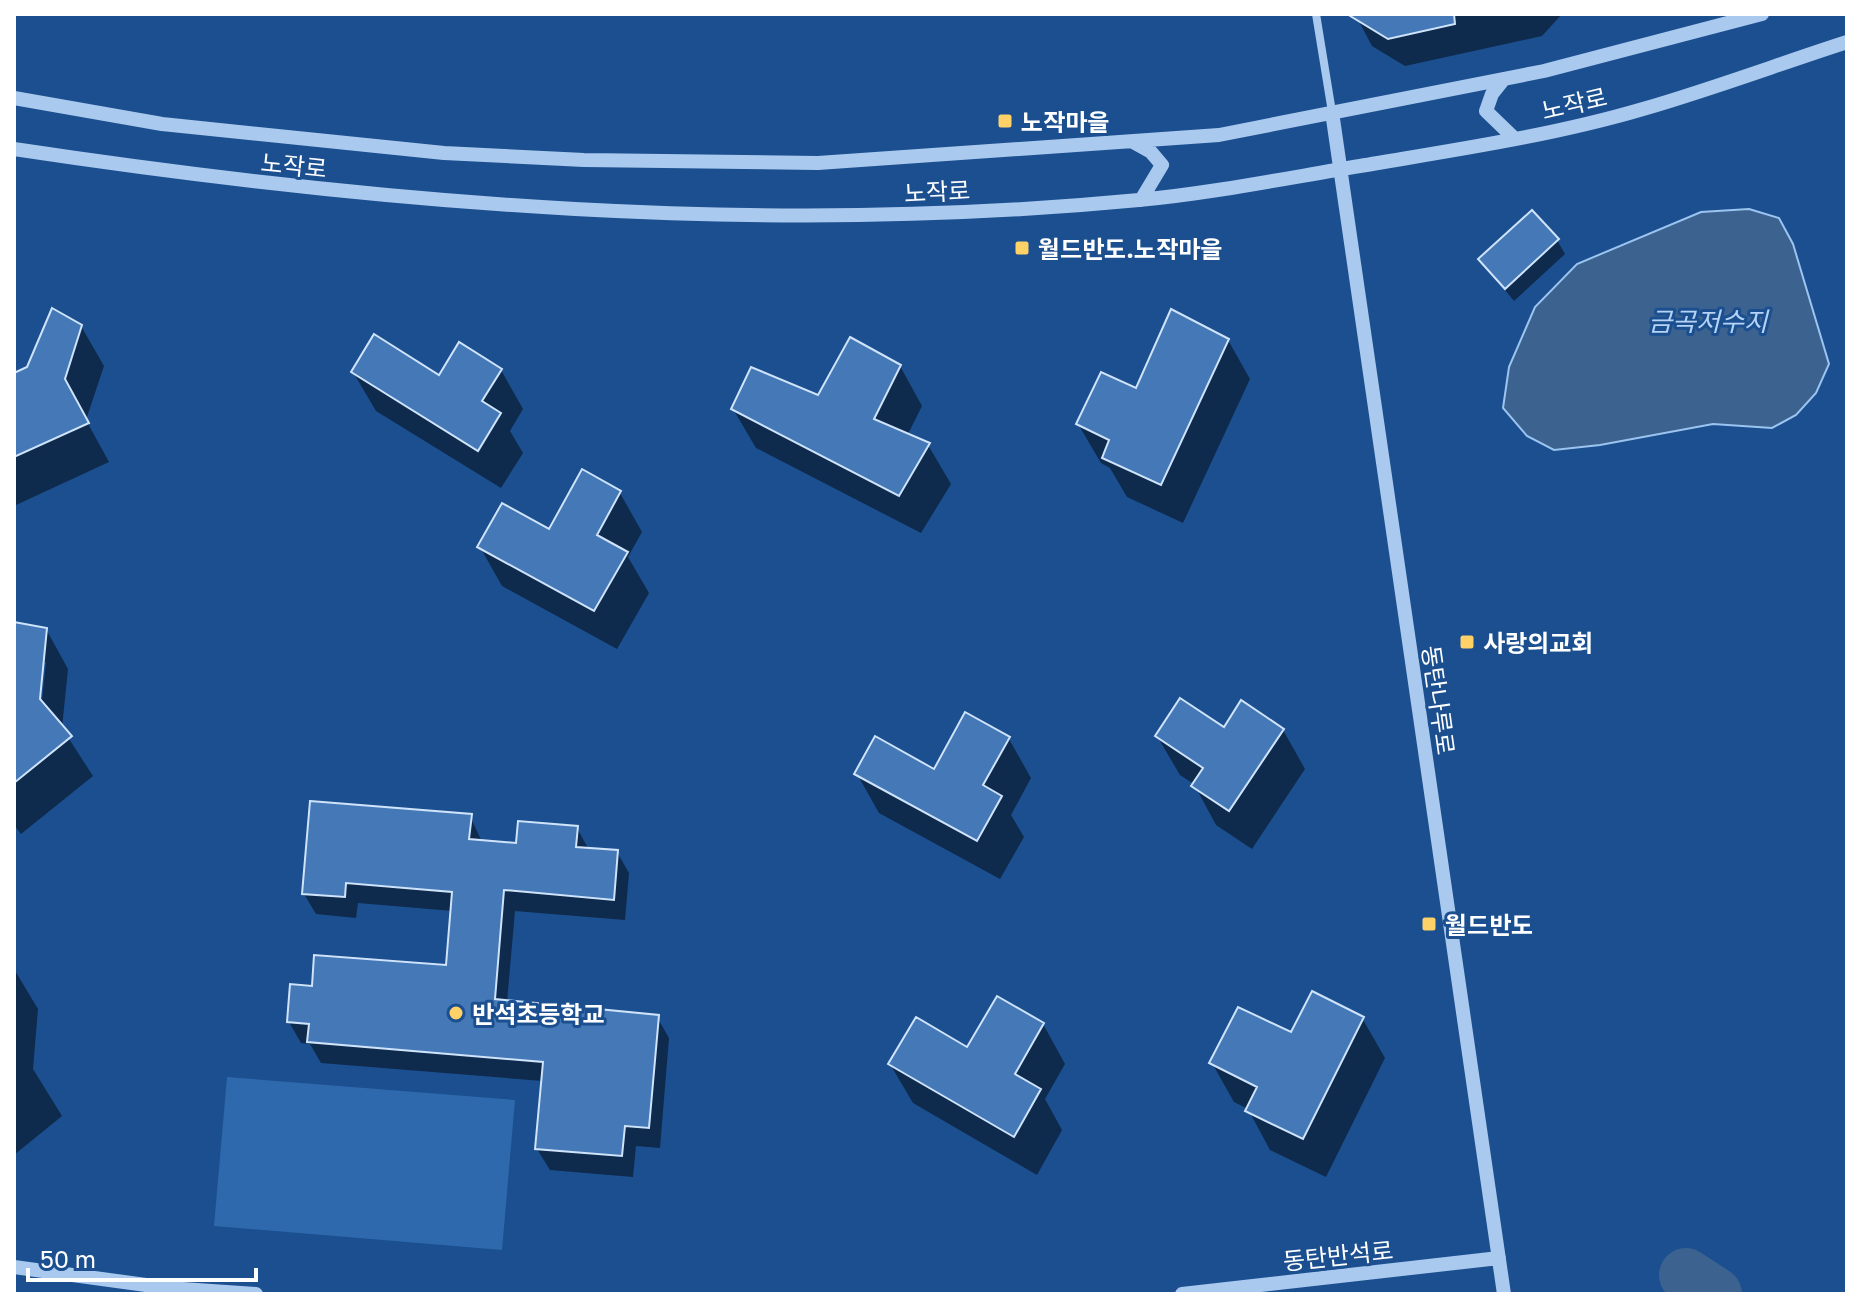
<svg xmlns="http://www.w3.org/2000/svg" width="1861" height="1308" font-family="'Golos Text','Noto Sans KR',sans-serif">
  <rect width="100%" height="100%" fill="#1b4f8f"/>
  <path fill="#2e69ad" d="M 227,1077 L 515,1100 L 502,1250 L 214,1226 Z"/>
  <path fill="#3c6290" stroke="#9cc4f0" stroke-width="2" d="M 1749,209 L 1779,218 L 1793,244 L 1829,364 L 1816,393 L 1796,415 L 1772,428 L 1713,424 L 1600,445 L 1554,450 L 1527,436 L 1503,408 L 1509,367 L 1535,307 L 1577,264 L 1701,212 Z"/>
  <path fill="#0007" fill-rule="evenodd" d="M 1355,14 L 1562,14 L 1542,36 L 1405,66 L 1372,46 Z
    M 1557,240 L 1565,254 L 1514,301 L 1480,259 Z
    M 81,326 L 104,366 L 86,420 L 109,462 L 16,505 L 14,375 L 28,368 Z
    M 1228,340 L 1250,379 L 1183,523 L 1127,497 L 1110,468 L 1101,463 L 1078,424 Z
    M 900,366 L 922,406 L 907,436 L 928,445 L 951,484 L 921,533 L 756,448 L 733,409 L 819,398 Z
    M 501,370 L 523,409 L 510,431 L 523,453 L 501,488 L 376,411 L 353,372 L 440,377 Z
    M 620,493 L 642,532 L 628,557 L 649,593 L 617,649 L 502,586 L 480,547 L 550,532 Z
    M 14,624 L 46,629 L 68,669 L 62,728 L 93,776 L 21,834 L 14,825 ZM 42,662 L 46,662 L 41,709 L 37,709 Z
    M 1224,729 L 1283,730 L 1305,769 L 1252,849 L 1216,825 L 1194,784 L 1180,775 L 1157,736 Z
    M 1009,739 L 1031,778 L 1011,815 L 1024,837 L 1000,879 L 879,813 L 857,774 L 935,771 Z
    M 470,816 L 482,842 L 518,845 L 577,828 L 589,850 L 617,852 L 629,873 L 625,920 L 515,911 L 507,1002 L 657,1017 L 669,1038 L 660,1148 L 636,1146 L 633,1177 L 550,1170 L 537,1149 L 543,1081 L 321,1063 L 310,1044 L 301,1043 L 289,1022 L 314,988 L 448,968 L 453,911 L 358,903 L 356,918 L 316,914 L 304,894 Z
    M 14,969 L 38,1009 L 33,1069 L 62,1116 L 14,1155 Z
    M 1362,1018 L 1385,1058 L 1326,1177 L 1270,1150 L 1248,1109 L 1234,1102 L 1212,1063 L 1292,1035 Z
    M 1043,1024 L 1065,1064 L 1045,1099 L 1062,1130 L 1037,1175 L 913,1103 L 890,1064 L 968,1050 Z"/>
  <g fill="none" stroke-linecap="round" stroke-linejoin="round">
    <path stroke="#3c6290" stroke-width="54" d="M 1686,1275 L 1715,1294"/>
  </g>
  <path fill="#4478b7" stroke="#cfe3fa" stroke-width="2" d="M 1347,14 L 1454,14 L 1455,24 L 1388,39 Z
    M 1532,210 L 1559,239 L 1505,289 L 1478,259 Z
    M 52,308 L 82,325 L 65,379 L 89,423 L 14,457 L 14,373 L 27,367 Z
    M 1171,309 L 1229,339 L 1161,485 L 1102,458 L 1109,440 L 1076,424 L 1101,372 L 1136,388 Z
    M 374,334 L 439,375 L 459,342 L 502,369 L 482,401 L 501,413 L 478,451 L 351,372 Z
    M 850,337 L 901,365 L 874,419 L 930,443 L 899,496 L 731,409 L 751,367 L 818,395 Z
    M 582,469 L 621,491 L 597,535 L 628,552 L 594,611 L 477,547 L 502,503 L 549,529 Z
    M 14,622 L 47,628 L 40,699 L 72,736 L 14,783 Z
    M 1180,698 L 1224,727 L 1241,700 L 1284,729 L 1229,811 L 1191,786 L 1203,768 L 1155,736 Z
    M 965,712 L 1010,737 L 983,785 L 1002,796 L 977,841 L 854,774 L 875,736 L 934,769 Z
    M 310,801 L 472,814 L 469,839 L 516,843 L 518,821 L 578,826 L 576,847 L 618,850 L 614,900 L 504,890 L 495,999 L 659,1015 L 649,1128 L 625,1126 L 622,1156 L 535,1149 L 543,1062 L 307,1042 L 309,1024 L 287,1022 L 290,984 L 312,986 L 314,955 L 446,965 L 452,892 L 346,883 L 345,897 L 302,894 Z
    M 1312,991 L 1364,1017 L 1303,1139 L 1245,1111 L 1257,1087 L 1209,1063 L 1238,1007 L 1291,1032 Z
    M 997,996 L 1044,1023 L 1015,1074 L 1041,1089 L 1014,1137 L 888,1064 L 916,1017 L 967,1047 Z"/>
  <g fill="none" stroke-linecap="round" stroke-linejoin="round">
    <path stroke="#a9c9ee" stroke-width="8" d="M 1316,14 L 1332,112"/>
    <path stroke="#a9c9ee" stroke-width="14" d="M 1504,79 L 1492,94 L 1486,111 L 1514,138
      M 14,98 L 162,124 L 444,153 L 584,160 L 818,163 L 1219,135 L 1544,71 L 1762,14
      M 1332,112 L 1504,1294
      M 1133,142 L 1151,152 L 1162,165 L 1141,200
      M 14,149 C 386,205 763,236 1139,200 C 1213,193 1287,178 1360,166 C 1454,150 1551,136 1643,109 C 1712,89 1779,64 1847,42
      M 14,1267 L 168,1288 L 256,1294
      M 1182,1294 L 1499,1258"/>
  </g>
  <g fill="#ffd166" stroke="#1b4f8f" stroke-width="3">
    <rect x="997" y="113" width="16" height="16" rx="4"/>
    <rect x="1014" y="240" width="16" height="16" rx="4"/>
    <rect x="1459" y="634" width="16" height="16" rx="4"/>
    <rect x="1421" y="916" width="16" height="16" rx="4"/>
    <circle cx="456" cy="1013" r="8"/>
  </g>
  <g text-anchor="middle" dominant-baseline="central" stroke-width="6" stroke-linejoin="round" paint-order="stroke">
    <g font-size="24" fill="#fff" stroke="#1b4f8f">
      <text transform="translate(1574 103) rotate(-13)">노작로</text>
      <text transform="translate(294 165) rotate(6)">노작로</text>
      <text transform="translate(937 191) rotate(-3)">노작로</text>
      <text transform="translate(1439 700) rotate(82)">동탄나루로</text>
      <text transform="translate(1338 1255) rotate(-6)">동탄반석로</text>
    </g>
    <g font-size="24" font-weight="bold" fill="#fff" stroke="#1b4f8f" text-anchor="start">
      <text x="1021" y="121">노작마을</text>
      <text x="1038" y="248">월드반도.노작마을</text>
      <text x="1483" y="642">사랑의교회</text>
      <text x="1445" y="924">월드반도</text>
      <text x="472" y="1013">반석초등학교</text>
    </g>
    <g font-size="26" font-style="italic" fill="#b5d3f5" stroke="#1b4f8f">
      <text x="1708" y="321">금곡저수지</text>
    </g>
  </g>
  <rect width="1861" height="1308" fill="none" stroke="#ffffff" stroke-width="32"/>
  <path d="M28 1268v12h228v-12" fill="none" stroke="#ffffff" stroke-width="4"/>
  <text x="40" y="1268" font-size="24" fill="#ffffff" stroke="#1b4f8f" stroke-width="6" paint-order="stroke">50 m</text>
</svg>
